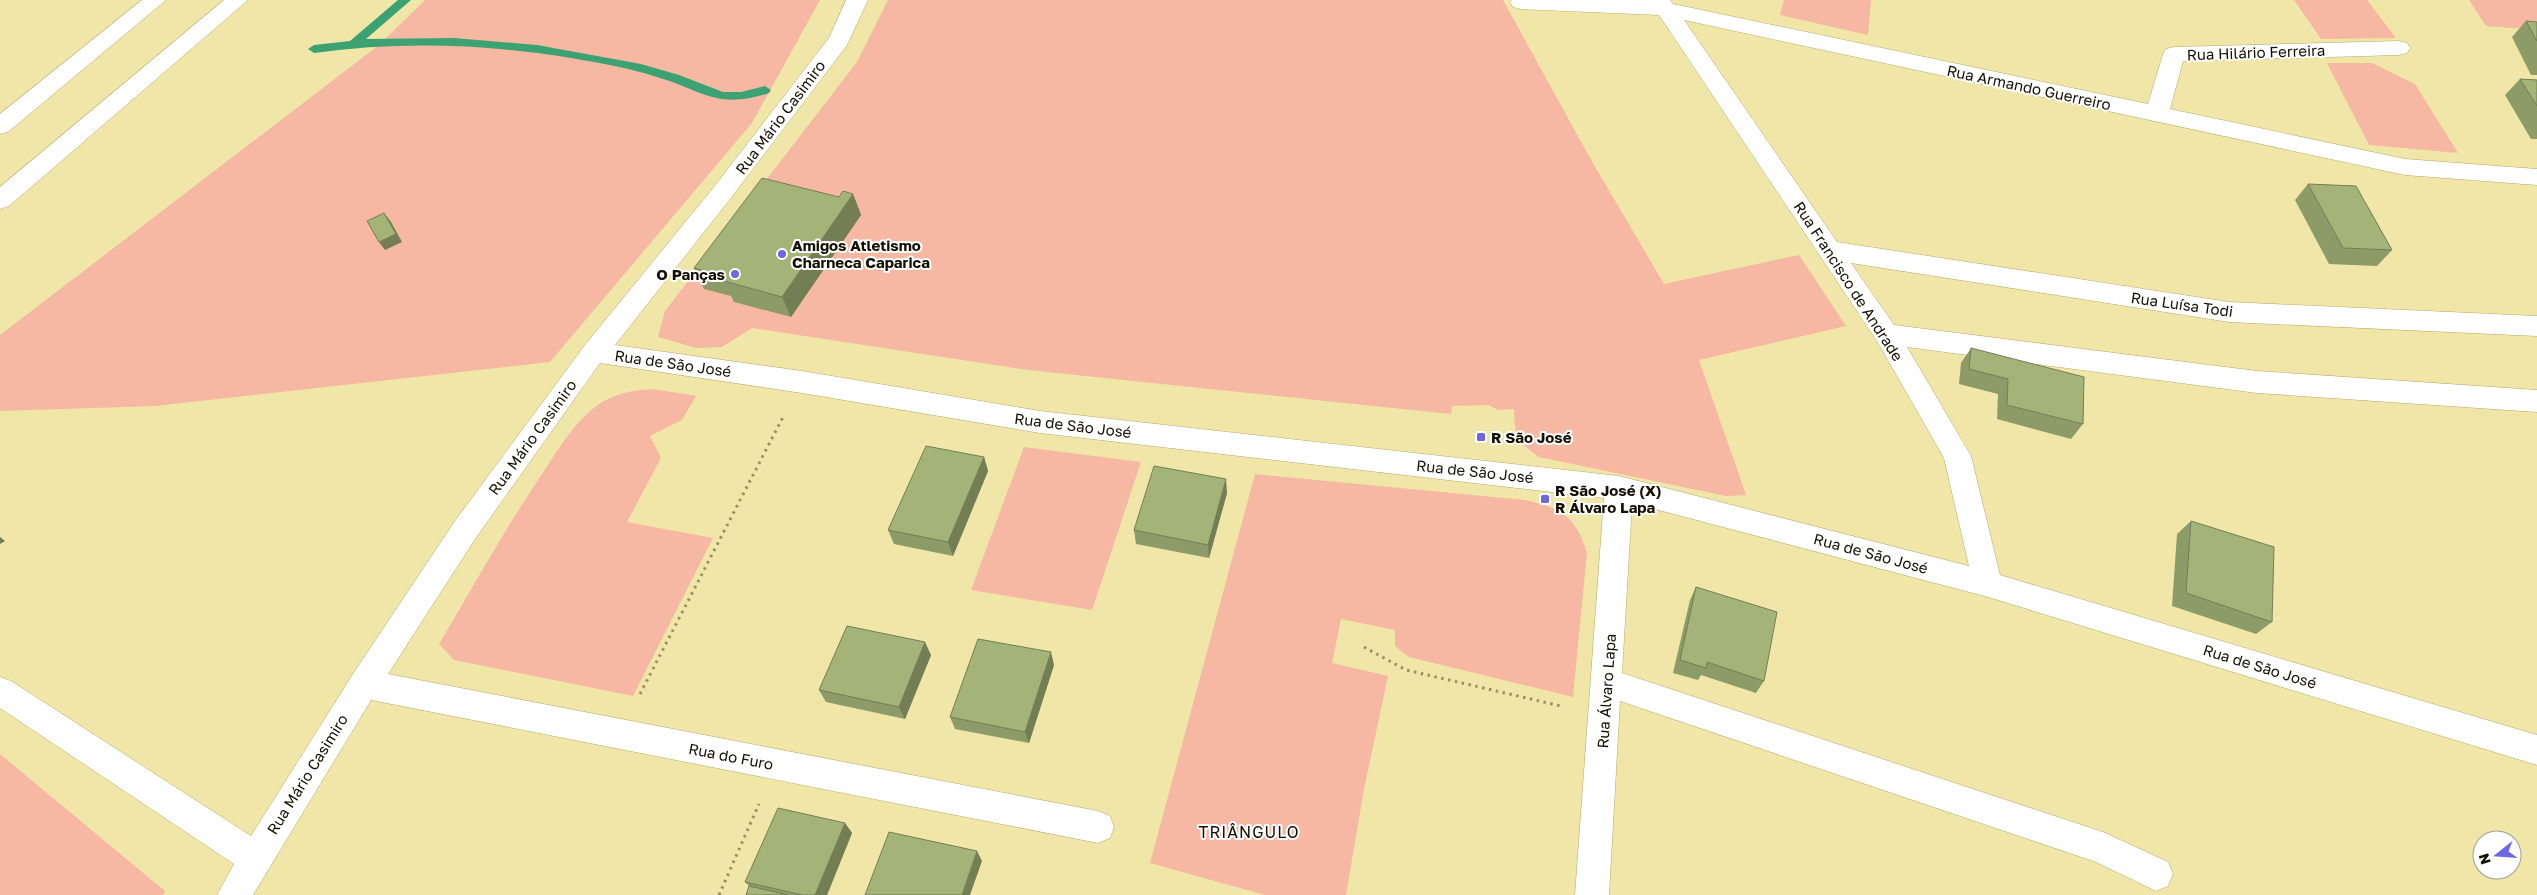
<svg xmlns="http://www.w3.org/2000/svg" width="2537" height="895" font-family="'Golos Text',sans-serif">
  <rect width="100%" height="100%" fill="#f0e6a7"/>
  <path fill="#f6b8a2" d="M 425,0 L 820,0 L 752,123 L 550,362 L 155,406 L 0,411 L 0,335 L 379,45 Z
    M 888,0 L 1503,0 L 1590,158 L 1664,284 L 1799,255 L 1846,326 L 1699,360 L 1746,495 L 1726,496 L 1539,457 C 1516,440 1515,437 1514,409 L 1498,410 L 1489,405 L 1452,406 L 1451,414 L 1028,370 L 752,328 L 722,347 L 696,348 L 658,337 L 665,311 L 857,62 Z
    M 1784,0 L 1871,0 L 1868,35 L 1780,15 Z
    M 2294,0 L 2367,0 L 2396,38 L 2321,39 Z
    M 2469,0 L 2537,0 L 2537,30 L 2486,26 Z
    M 2327,63 L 2372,63 L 2415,84 L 2458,153 L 2369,145 Z
    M 653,389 L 696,396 L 682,420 L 650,436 L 661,458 L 627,522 L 713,538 L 633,696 L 454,660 L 439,644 C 474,585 507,525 546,468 C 561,445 576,420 599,404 C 617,393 633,390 653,389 Z
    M 1024,447 L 1141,462 L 1092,610 L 971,590 Z
    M 1255,474 L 1525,500 C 1561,508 1575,516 1587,552 L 1573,697 L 1409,657 L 1395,646 L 1395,630 L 1341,619 L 1332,663 L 1388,676 L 1364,789 L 1346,895 L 1265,895 L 1150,863 Z
    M 0,754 L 165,891 L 163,895 L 0,895 Z"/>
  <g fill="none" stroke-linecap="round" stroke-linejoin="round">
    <path fill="#3da273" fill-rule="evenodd" d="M 398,0 L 411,0 L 366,39 L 454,38 L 537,45 L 641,64 L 679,75 L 723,92 L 741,92 L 765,86 L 771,90 L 769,93 C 717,110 704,91 657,77 C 629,68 600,63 571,58 C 486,44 400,41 314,53 L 308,49 L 314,45 L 350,41 Z"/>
    <g stroke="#b3a96c" stroke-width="1">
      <path id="minor" d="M 846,0 L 868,0 L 847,45 L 730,199 L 615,345 L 802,371 L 1040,411 L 1619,476 L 1969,566 L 1944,458 L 1877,341 L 1659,15 L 1521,9 L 1513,7 L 1510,2 L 1512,0 L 1670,0 L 1673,4 L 2148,104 L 2163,54 L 2166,49 L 2174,47 L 2399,41 L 2407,43 L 2410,48 L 2407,53 L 2399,55 L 2183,61 L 2170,109 L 2405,159 L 2537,169 L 2537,185 L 2405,175 L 1684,20 L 1837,242 L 2229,302 L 2537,316 L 2537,336 L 2229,322 L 1851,263 L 1894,325 L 2257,371 L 2537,390 L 2537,412 L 2257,393 L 1907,347 L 1971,456 L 2000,575 L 2537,735 L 2537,765 L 1988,597 L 1632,503 L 1622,673 L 2103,832 L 2168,862 L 2173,874 L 2168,886 L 2156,891 L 2096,862 L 1620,701 L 1609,895 L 1575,895 L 1604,498 L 1040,433 L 802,393 L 600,363 L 475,539 L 388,674 L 1098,811 L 1110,816 L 1114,827 L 1110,838 L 1098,843 L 371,700 L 253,895 L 217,895 L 234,864 L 0,708 L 0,677 L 11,681 L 251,836 L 353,674 L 455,521 L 585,345 L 714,187 L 829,38 Z"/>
    </g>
    <g stroke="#b3a96c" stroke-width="1">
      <path id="highway" d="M 142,0 L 166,0 L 8,132 L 0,134 L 0,114 Z
        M 224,0 L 248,0 L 9,206 L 0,209 L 0,187 Z"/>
    </g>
    <path stroke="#979064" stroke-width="3" stroke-dasharray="2.5 4.5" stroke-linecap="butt" d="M 1364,647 L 1406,670 L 1561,706
      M 640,694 L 783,417
      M 719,895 L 759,804"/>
    <use href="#minor" fill="#fff" fill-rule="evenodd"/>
    <use href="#highway" fill="#fff" fill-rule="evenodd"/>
  </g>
  <path fill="#8d9b68" d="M 2526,21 L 2537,22 L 2537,75 L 2531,75 L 2512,37 Z
    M 2520,79 L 2537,80 L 2537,139 L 2531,139 L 2505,95 Z
    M 2308,184 L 2392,250 L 2377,266 L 2329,264 L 2295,200 Z
    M 853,194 L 861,215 L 791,317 L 734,302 L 731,296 L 704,289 L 694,268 L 839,197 Z
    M 1971,348 L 2083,424 L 2071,439 L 1997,419 L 1998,394 L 1959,384 L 1961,363 Z
    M 984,457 L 988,471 L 953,556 L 894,544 L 888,530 Z
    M 1227,493 L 1209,558 L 1136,544 L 1134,530 Z
    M 2191,521 L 2272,622 L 2256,634 L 2172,606 L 2177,534 Z
    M 1696,587 L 1764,681 L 1756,693 L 1701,675 L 1698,680 L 1673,673 L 1690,600 Z
    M 931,655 L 905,719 L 826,702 L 819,690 Z
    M 1054,665 L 1029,743 L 955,729 L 950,717 Z
    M 845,823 L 852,833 L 827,895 L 746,895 L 749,886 L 745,882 Z"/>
  <path fill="#737e55" d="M 853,194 L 861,215 L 791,317 L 782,297 Z
    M 384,213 L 391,222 L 402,242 L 385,250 L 379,242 Z
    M 984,457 L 988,471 L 953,556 L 948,542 Z
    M 1226,479 L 1227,493 L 1209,558 L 1208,545 Z
    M 0,537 L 5,541 L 0,544 Z
    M 925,642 L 931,655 L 905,719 L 899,707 Z
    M 1051,652 L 1054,665 L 1029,743 L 1025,732 Z
    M 845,823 L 852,833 L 827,895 L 815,895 Z
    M 977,851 L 982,861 L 970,895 L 962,895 Z"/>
  <path fill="#a4b479" stroke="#737e55" d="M 2526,21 L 2537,22 L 2537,41 Z
    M 2520,79 L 2537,80 L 2537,106 Z
    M 762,178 L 839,197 L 843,191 L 853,194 L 782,297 L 724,281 L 727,277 L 694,268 Z
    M 2308,184 L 2356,186 L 2392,250 L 2343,248 Z
    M 384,213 L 396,234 L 379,242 L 367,221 Z
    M 1971,348 L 2084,377 L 2083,424 L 2007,405 L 2008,379 L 1969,369 Z
    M 926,446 L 984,457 L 948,542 L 888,530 Z
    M 1154,466 L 1226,479 L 1208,545 L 1134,530 Z
    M 2191,521 L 2274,547 L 2272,622 L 2186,593 Z
    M 1696,587 L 1777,612 L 1764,681 L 1707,662 L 1706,668 L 1680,660 Z
    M 847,626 L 925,642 L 899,707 L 819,690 Z
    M 978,639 L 1051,652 L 1025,732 L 950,717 Z
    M 778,808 L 845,823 L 815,895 L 803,895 L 745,882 Z
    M 889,832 L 977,851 L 962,895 L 865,895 Z
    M 749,886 L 788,895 L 746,895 Z"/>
  <g fill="#6b68e2" stroke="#fff" stroke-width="2">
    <circle cx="782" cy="254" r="5"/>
    <circle cx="735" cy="274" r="5"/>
    <rect x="1476" y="432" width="10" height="10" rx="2.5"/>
    <rect x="1540" y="494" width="10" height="10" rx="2.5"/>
  </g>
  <g text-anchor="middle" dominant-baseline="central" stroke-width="4" stroke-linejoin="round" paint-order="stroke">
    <g font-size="15" fill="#130f00" stroke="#fff">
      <text transform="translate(2256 52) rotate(-2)">Rua Hilário Ferreira</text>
      <text transform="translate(2029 87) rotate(12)">Rua Armando Guerreiro</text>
      <text transform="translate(780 117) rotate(-53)">Rua Mário Casimiro</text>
      <text transform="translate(1849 281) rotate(57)">Rua Francisco de Andrade</text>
      <text transform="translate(2182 304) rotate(8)">Rua Luísa Todi</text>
      <text transform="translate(673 363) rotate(8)">Rua de São José</text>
      <text transform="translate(1073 425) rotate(7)">Rua de São José</text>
      <text transform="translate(532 437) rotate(-54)">Rua Mário Casimiro</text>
      <text transform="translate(1475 471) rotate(6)">Rua de São José</text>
      <text transform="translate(1871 553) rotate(15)">Rua de São José</text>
      <text transform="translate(2260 666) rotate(17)">Rua de São José</text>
      <text transform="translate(1606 691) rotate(-86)">Rua Álvaro Lapa</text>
      <text transform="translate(731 756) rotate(11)">Rua do Furo</text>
      <text transform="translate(307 774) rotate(-58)">Rua Mário Casimiro</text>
    </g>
    <g font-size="15" font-weight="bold" fill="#130f00" stroke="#fff" text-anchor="start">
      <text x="792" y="245">Amigos Atletismo<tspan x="792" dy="17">Charneca Caparica</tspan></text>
      <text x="725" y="274" text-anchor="end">O Panças</text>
      <text x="1491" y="437">R São José</text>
      <text x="1555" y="490">R São José (X)<tspan x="1555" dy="17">R Álvaro Lapa</tspan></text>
    </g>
    <g font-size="16" letter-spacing="1" fill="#130f00" stroke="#fff">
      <text x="1249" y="832">TRIÂNGULO</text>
    </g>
  </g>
  <g transform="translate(2497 855) rotate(253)"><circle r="24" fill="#ffffff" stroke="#a19f99"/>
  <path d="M0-4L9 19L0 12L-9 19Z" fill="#6b68e2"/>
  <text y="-8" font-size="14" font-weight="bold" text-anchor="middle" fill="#130f00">N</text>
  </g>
</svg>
